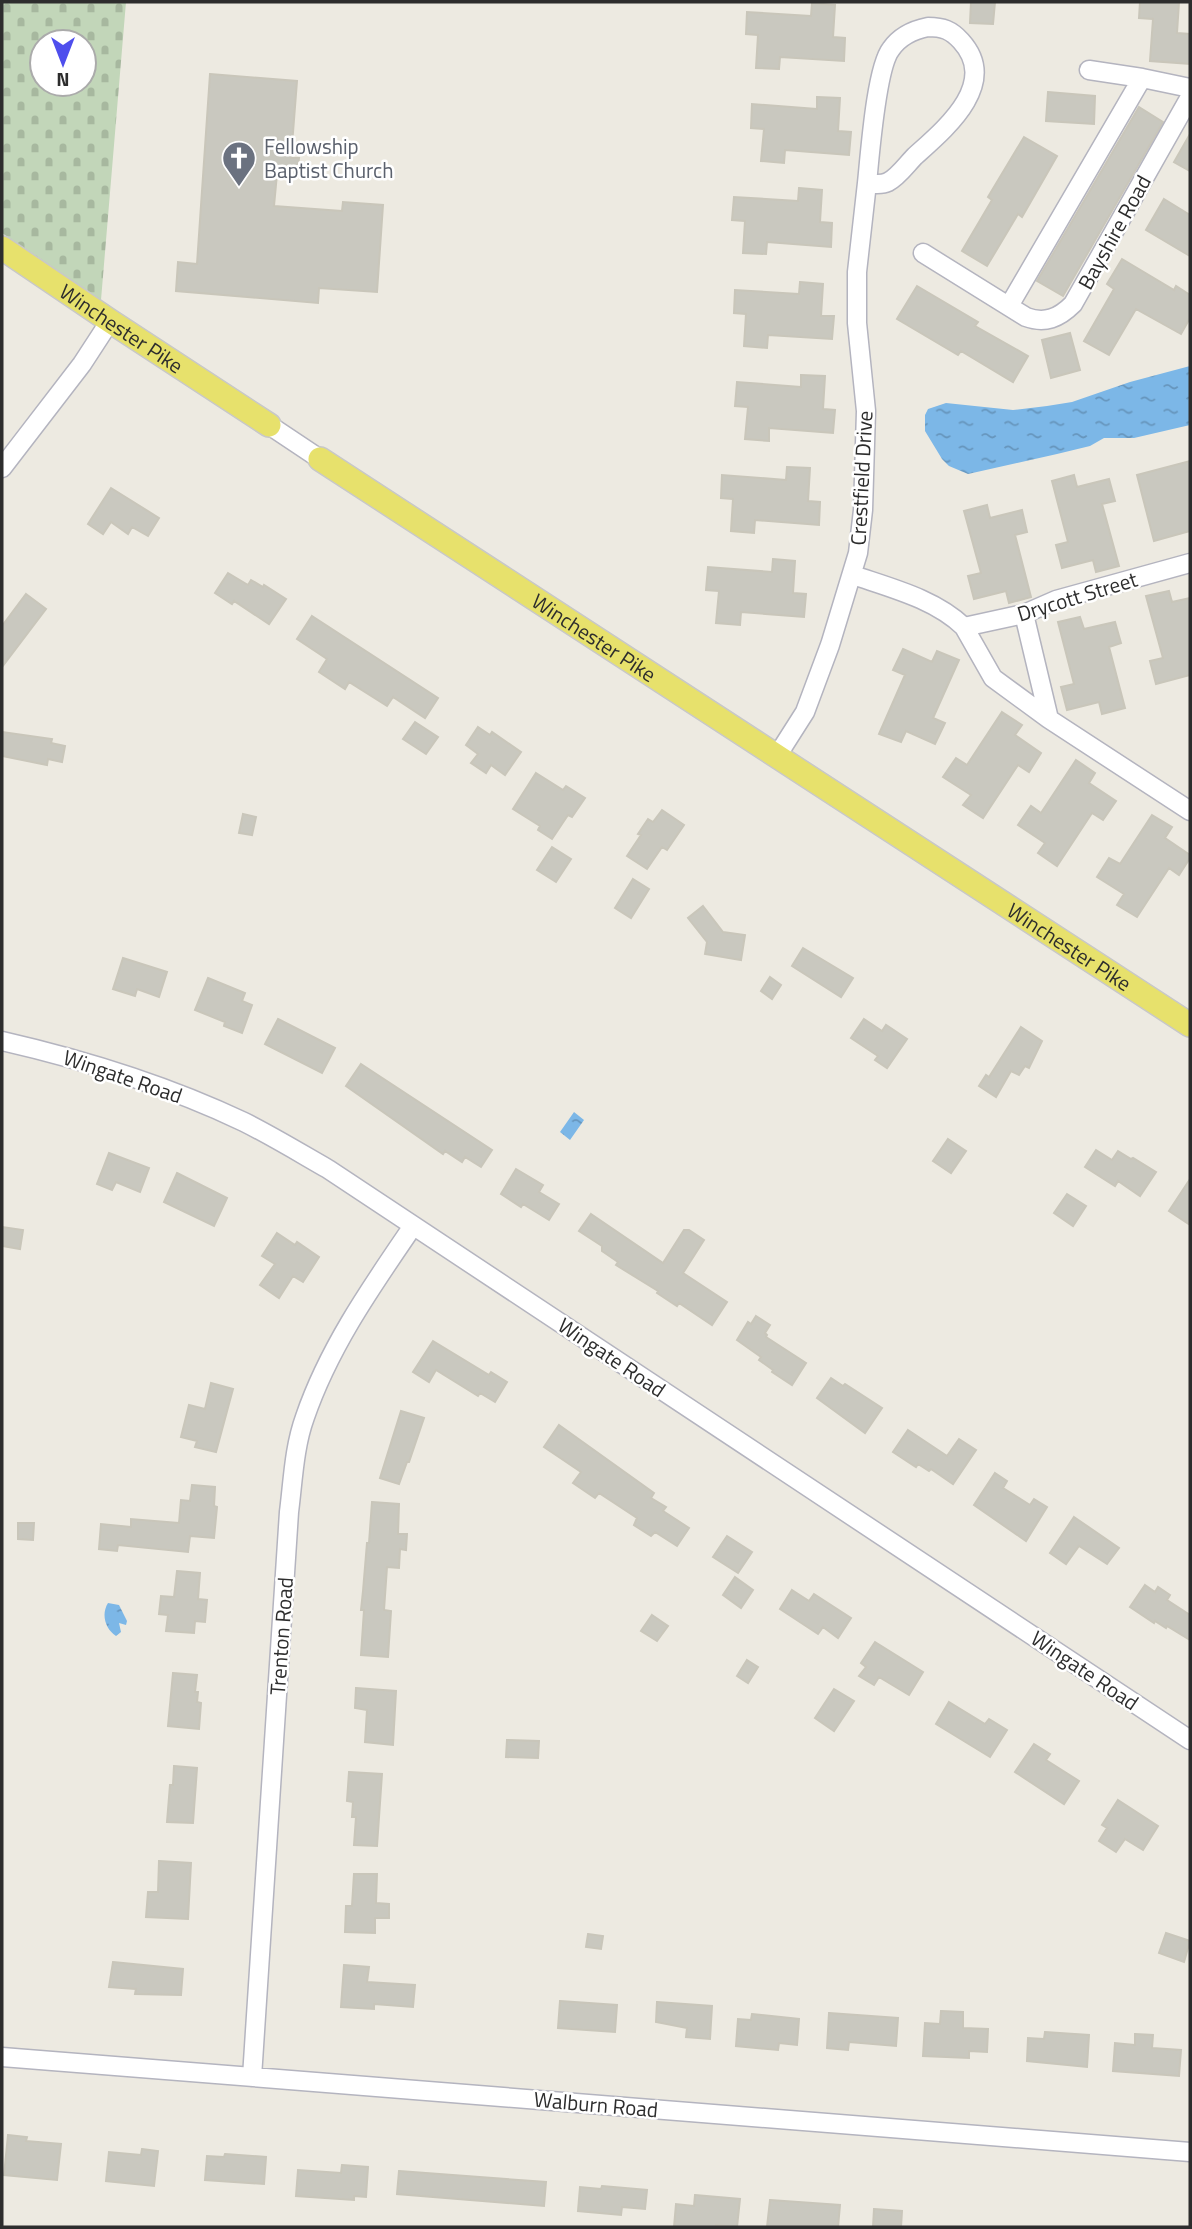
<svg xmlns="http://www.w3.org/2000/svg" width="1192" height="2229" font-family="'Titillium Web',sans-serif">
  <defs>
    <pattern id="cemetery-stones" width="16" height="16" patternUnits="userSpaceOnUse" patternTransform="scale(1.75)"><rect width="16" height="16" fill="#c2d6b9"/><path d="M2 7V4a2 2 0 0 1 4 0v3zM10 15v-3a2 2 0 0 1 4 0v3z" fill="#a7b89f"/></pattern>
    <pattern id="water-ripples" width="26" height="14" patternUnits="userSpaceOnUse" patternTransform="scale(1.75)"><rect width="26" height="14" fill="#7cb7e7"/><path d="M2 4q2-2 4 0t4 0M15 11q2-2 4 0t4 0" fill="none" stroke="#6695bc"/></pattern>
  </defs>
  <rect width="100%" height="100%" fill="#edeae1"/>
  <path fill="url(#cemetery-stones)" fill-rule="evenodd" d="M 2,2 L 126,2 L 101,300 L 2,233 ZM 42,42 L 84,42 L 84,84 L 42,84 Z"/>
  <path fill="url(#water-ripples)" d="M 1190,366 L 1190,425 L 1134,438 L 1104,438 L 1090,446 L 1057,454 L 968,474 L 949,466 L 942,459 L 925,431 L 925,415 L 928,409 L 946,403 L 1013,410 L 1047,406 L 1072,402 L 1130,382 Z
    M 574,1112 L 584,1120 L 570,1140 L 560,1132 Z
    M 108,1603 L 119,1605 L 127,1621 L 126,1625 L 119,1623 L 121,1632 L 116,1636 C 105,1629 101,1614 108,1603 Z"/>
  <path fill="#c9c8bf" stroke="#c9c6ba" stroke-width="2" d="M 971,2 L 995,2 L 993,24 L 970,23 Z
    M 1140,2 L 1179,2 L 1177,33 L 1190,34 L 1190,64 L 1150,61 L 1153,19 L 1139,18 Z
    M 812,3 L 835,5 L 833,37 L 845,38 L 844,61 L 780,57 L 779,69 L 756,68 L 758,35 L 746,34 L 747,12 L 811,16 Z
    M 210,74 L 297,81 L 291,158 L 299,158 L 297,175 L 277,174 L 274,206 L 342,211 L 343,202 L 383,205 L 377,292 L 319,288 L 318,303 L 176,291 L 178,262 L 197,264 Z
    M 1048,92 L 1095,96 L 1094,124 L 1046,121 Z
    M 817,97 L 840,98 L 838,131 L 851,132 L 849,155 L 785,150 L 784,163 L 761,161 L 764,129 L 751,128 L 752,104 L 817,109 Z
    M 1139,107 L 1163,122 L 1063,296 L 1037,281 Z
    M 1190,134 L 1190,171 L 1174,162 Z
    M 1024,137 L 1057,156 L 1022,217 L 1018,214 L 987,266 L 962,251 L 992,200 L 988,197 Z
    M 799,188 L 822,190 L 820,222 L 832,223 L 831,247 L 767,242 L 766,254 L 743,253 L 745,221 L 732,220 L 734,197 L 798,201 Z
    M 1164,199 L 1190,215 L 1190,256 L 1146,230 Z
    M 1122,259 L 1174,290 L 1176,286 L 1190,295 L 1190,318 L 1181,334 L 1136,309 L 1109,355 L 1084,341 L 1114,289 L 1107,284 Z
    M 800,282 L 823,284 L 821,316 L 834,316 L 832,339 L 768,335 L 767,348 L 744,346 L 746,314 L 734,313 L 735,290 L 799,294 Z
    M 917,286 L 978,322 L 975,326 L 1028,356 L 1013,382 L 961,351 L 958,355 L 897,319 Z
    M 1070,333 L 1080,370 L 1051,378 L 1042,340 Z
    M 801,375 L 825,376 L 823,409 L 835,410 L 833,433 L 769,428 L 769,441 L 745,439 L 748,407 L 735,406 L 737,382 L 801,387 Z
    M 1190,461 L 1190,531 L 1154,541 L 1137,475 Z
    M 787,467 L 810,468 L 808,501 L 820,502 L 819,525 L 755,520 L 754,533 L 731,531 L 733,499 L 721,498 L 722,475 L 786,480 Z
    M 1074,475 L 1077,487 L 1109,479 L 1115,501 L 1102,504 L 1119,566 L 1096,572 L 1093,560 L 1062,568 L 1056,545 L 1068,542 L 1052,481 Z
    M 111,488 L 159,518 L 148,536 L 132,527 L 128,534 L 111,522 L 103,534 L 88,524 Z
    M 987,505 L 990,518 L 1022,510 L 1027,532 L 1015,535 L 1031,597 L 1009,603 L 1006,591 L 974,599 L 968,576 L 981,573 L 964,511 Z
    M 773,559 L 795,561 L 793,593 L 806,594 L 804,617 L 741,612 L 740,625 L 716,623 L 719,591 L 706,590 L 708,567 L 772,572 Z
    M 228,573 L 248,585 L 251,580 L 263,587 L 264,585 L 286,599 L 269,624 L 234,601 L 232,604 L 215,593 Z
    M 1169,591 L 1172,602 L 1190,598 L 1190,675 L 1156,684 L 1150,661 L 1163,658 L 1146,596 Z
    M 26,594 L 46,609 L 2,667 L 2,626 Z
    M 312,616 L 438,698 L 425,718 L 393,697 L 387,706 L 349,682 L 345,689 L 319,672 L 327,659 L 297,639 Z
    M 1080,617 L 1084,629 L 1115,622 L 1121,643 L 1109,647 L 1125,708 L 1102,714 L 1099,702 L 1067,710 L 1061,687 L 1074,684 L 1058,622 Z
    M 903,649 L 932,662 L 937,651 L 959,660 L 933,718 L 945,723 L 935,744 L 906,731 L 901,742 L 879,734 L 905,675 L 893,670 Z
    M 1002,712 L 1022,725 L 1015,735 L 1041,753 L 1029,772 L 1018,765 L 983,818 L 963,805 L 971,795 L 943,777 L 956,758 L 967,765 Z
    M 415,722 L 438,737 L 426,754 L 403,739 Z
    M 478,727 L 490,735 L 492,732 L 521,752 L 505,775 L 491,765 L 486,773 L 471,763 L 478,754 L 466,745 Z
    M 2,732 L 52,739 L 51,743 L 65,746 L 62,762 L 48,759 L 47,765 L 2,756 Z
    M 1076,760 L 1095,773 L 1089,783 L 1116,801 L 1103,820 L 1092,813 L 1057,866 L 1038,853 L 1045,843 L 1018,825 L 1031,806 L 1041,813 Z
    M 536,773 L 563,790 L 566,786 L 585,798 L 572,817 L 568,815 L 552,839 L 538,830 L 540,826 L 513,809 Z
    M 662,810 L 684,825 L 667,850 L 662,847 L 647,869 L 627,856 L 641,835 L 638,834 L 648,819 L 653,822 Z
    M 243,814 L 256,817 L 252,835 L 239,833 Z
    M 1152,815 L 1172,827 L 1165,838 L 1190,855 L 1190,858 L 1179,875 L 1169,868 L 1137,917 L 1117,905 L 1124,894 L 1097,877 L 1109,858 L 1120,864 Z
    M 552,847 L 571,859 L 556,882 L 537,870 Z
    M 633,879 L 649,889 L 631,918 L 615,908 Z
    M 703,906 L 723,932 L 745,935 L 741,960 L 705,954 L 707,942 L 688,918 Z
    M 803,948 L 853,978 L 841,997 L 792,966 Z
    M 123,958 L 167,972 L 159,997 L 137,989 L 135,996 L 113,989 Z
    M 770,977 L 781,985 L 772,999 L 761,991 Z
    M 208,978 L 245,993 L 242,1001 L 252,1005 L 242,1033 L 224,1026 L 225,1022 L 195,1010 Z
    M 278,1019 L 335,1048 L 322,1073 L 265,1044 Z
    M 864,1019 L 882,1031 L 886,1025 L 907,1039 L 887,1068 L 875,1060 L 878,1056 L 851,1038 Z
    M 1021,1027 L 1042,1041 L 1029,1068 L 1025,1066 L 1019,1075 L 1011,1071 L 996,1097 L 979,1086 L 986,1075 L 989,1077 Z
    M 361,1064 L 492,1150 L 481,1167 L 465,1157 L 462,1162 L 445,1151 L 443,1154 L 346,1086 Z
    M 948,1139 L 966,1151 L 951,1173 L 933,1161 Z
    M 1096,1150 L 1112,1160 L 1118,1151 L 1131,1159 L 1133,1158 L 1156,1172 L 1140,1196 L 1118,1181 L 1115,1186 L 1085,1167 Z
    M 109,1153 L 149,1168 L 140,1192 L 116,1182 L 112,1190 L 97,1184 Z
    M 516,1169 L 543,1185 L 539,1192 L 559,1204 L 549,1220 L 523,1204 L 521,1207 L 501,1194 Z
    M 177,1173 L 227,1198 L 214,1226 L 164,1202 Z
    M 1190,1179 L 1190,1225 L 1169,1211 Z
    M 1067,1194 L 1086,1206 L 1073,1226 L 1054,1213 Z
    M 591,1214 L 663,1263 L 684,1230 L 689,1230 L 704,1240 L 683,1273 L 727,1302 L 712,1325 L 679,1303 L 677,1306 L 657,1293 L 658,1291 L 616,1265 L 618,1262 L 602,1251 L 602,1246 L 579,1231 Z
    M 2,1227 L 23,1230 L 20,1249 L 2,1246 Z
    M 277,1233 L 295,1245 L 297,1242 L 319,1257 L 303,1282 L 293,1276 L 279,1298 L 260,1285 L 275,1264 L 262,1256 Z
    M 756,1316 L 770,1325 L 765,1333 L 767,1335 L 766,1337 L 806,1363 L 792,1385 L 772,1372 L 773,1370 L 759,1360 L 761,1357 L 737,1340 L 748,1322 L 751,1324 Z
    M 433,1341 L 489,1375 L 491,1372 L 507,1382 L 495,1402 L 480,1393 L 478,1396 L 436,1370 L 429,1382 L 413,1372 Z
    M 831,1378 L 843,1386 L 845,1384 L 882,1408 L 865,1433 L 817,1398 Z
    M 211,1383 L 233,1389 L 216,1452 L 195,1447 L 197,1441 L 181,1437 L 189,1405 L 205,1409 Z
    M 401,1411 L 424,1418 L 409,1462 L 407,1462 L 399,1484 L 380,1478 Z
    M 559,1425 L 654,1493 L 651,1498 L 666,1507 L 663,1511 L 689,1528 L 677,1546 L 655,1532 L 651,1536 L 634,1525 L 637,1518 L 599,1493 L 595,1498 L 573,1483 L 581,1472 L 544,1447 Z
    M 908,1430 L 947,1456 L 959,1439 L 976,1450 L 953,1484 L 931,1469 L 929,1471 L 918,1464 L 916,1467 L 893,1452 Z
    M 995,1473 L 1007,1481 L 1003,1488 L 1030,1505 L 1034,1499 L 1047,1507 L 1026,1541 L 974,1505 Z
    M 192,1485 L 215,1487 L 214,1506 L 217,1507 L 214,1538 L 190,1536 L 188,1552 L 118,1545 L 117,1551 L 99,1549 L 101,1524 L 131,1527 L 131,1519 L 179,1523 L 181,1500 L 190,1501 Z
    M 372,1502 L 399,1504 L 398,1534 L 407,1534 L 406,1550 L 400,1549 L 399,1568 L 387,1567 L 384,1610 L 391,1611 L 388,1657 L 361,1655 L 364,1610 L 361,1610 L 363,1591 L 367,1543 L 369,1543 Z
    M 1074,1517 L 1119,1548 L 1107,1564 L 1079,1546 L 1066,1564 L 1050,1553 Z
    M 18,1523 L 34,1523 L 33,1540 L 18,1539 Z
    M 727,1536 L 752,1552 L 738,1573 L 713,1557 Z
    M 177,1571 L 200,1573 L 198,1599 L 207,1600 L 205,1622 L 195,1621 L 194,1633 L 166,1631 L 168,1615 L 159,1614 L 161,1596 L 174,1597 Z
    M 735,1577 L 753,1590 L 741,1608 L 723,1595 Z
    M 1145,1585 L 1155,1592 L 1158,1587 L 1170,1595 L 1167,1600 L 1190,1615 L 1190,1640 L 1167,1626 L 1166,1628 L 1155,1621 L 1154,1623 L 1130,1607 Z
    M 792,1590 L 809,1601 L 814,1594 L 851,1618 L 838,1638 L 823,1627 L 818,1634 L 780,1609 Z
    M 652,1615 L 668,1626 L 657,1641 L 641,1631 Z
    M 875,1642 L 923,1672 L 909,1695 L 879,1677 L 874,1685 L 859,1676 L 866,1667 L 861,1663 Z
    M 747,1660 L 758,1667 L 748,1683 L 737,1676 Z
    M 173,1673 L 197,1675 L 195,1692 L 198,1692 L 197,1702 L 201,1703 L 199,1729 L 168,1726 Z
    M 356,1688 L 396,1691 L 393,1745 L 365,1742 L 367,1710 L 355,1708 Z
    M 834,1689 L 854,1701 L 834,1731 L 815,1718 Z
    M 949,1702 L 985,1724 L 989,1719 L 1007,1730 L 990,1757 L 936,1724 Z
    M 507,1740 L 539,1741 L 538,1758 L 506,1757 Z
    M 1034,1744 L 1050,1754 L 1046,1760 L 1079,1781 L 1064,1804 L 1015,1772 Z
    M 174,1766 L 197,1768 L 193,1823 L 167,1822 L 170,1785 L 173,1785 Z
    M 349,1772 L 382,1774 L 377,1846 L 354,1845 L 356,1817 L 352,1817 L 353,1802 L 347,1801 Z
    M 1118,1800 L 1158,1826 L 1143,1850 L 1125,1839 L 1116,1852 L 1099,1841 L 1107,1828 L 1102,1825 Z
    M 159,1861 L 191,1863 L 188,1919 L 146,1917 L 148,1892 L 158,1892 Z
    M 354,1874 L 377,1874 L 376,1903 L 389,1904 L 389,1918 L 375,1918 L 375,1933 L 345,1932 L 346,1906 L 352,1906 Z
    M 1166,1933 L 1190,1941 L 1184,1962 L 1159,1953 Z
    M 588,1934 L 603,1936 L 601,1949 L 586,1947 Z
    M 113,1962 L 183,1969 L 181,1995 L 135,1994 L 136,1989 L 109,1987 Z
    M 344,1965 L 369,1967 L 367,1982 L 415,1985 L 413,2007 L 374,2004 L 374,2009 L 341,2007 Z
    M 560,2001 L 617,2005 L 615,2032 L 558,2028 Z
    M 657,2002 L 712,2006 L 710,2039 L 686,2037 L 687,2028 L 656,2022 Z
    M 941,2011 L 963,2012 L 963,2028 L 988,2029 L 987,2052 L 969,2051 L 969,2058 L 923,2056 L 925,2023 L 940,2024 Z
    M 829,2013 L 898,2018 L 896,2046 L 849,2042 L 848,2050 L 827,2048 Z
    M 752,2014 L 799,2019 L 797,2045 L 779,2043 L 778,2050 L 736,2046 L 738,2019 L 751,2020 Z
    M 1045,2032 L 1089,2035 L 1087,2067 L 1027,2061 L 1028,2038 L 1044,2039 Z
    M 1135,2034 L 1153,2035 L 1152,2048 L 1181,2050 L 1179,2076 L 1113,2071 L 1115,2043 L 1135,2045 Z
    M 8,2135 L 27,2137 L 26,2141 L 61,2144 L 57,2180 L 4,2175 Z
    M 142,2149 L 158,2151 L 154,2186 L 106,2181 L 109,2152 L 141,2155 Z
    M 225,2154 L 266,2157 L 264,2184 L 205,2180 L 207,2156 L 224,2157 Z
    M 342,2165 L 368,2167 L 366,2197 L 354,2196 L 354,2200 L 296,2196 L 298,2170 L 341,2173 Z
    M 399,2171 L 546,2182 L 544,2206 L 397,2194 Z
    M 602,2186 L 647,2190 L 645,2209 L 622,2207 L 621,2215 L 578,2211 L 580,2187 L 601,2189 Z
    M 695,2195 L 740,2199 L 737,2227 L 716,2225 L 716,2227 L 674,2227 L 676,2204 L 694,2206 Z
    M 770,2200 L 840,2205 L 838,2227 L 767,2227 Z
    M 874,2209 L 902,2211 L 901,2227 L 873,2227 Z"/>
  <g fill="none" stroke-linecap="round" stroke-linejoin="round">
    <g stroke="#b4b4bf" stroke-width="21">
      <path id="minor" d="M 928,27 C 943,27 951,30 961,41 C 1000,84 945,129 915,156 C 907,164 898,177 888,182 C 882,185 873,184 867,183 C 870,155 876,68 891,49 C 900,36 913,30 928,27 Z
        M 1089,70 L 1142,78 L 1190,88
        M 923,253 L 1026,317 C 1045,324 1059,318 1073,304 L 1190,97
        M 1009,306 L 1142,78
        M 269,425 L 320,459
        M 2,468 L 82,364 L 110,321
        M 853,575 C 891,588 935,599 964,627 L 993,678 L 1049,719
        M 1024,614 L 1049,719 L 1190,811
        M 964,627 L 1024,614 L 1056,600 L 1190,563
        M 777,756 L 805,712 L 830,645 L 858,553 L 863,510 L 866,411 L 857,323 L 857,272 L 867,183
        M 2,1041 C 85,1060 166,1085 244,1122 C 272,1136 300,1153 328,1169 L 1190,1740
        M 2,2057 L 1190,2152
        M 252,2077 L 289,1512 C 293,1481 294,1447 305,1417 C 329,1347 372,1286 413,1226"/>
    </g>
    <g stroke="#c8c8c8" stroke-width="26">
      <g id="major">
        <path id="s1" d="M 2,248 L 110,321 L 269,425"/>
        <path id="s2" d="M 320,459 L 1190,1025"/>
      </g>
    </g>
    <use href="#minor" stroke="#fff" stroke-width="18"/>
    <use href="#major" stroke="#e7e16c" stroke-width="23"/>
  </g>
  <defs>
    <g id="church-pin" transform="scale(1.75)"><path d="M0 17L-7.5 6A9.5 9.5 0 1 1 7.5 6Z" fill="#6b7280" stroke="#fff"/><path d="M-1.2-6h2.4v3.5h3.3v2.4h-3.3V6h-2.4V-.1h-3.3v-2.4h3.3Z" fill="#fff"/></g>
  </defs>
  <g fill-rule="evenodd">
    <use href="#church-pin" x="239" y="158"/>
  </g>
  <g text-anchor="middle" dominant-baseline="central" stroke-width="5" stroke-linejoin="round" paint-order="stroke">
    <g font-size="21" fill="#5b616d" stroke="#fff" text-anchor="start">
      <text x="264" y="146">Fellowship<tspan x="264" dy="24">Baptist Church</tspan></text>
    </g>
    <g font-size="21" fill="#2d2d2d" stroke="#fff">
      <text transform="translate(1114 232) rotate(-61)">Bayshire Road</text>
      <text stroke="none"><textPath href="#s1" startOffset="144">Winchester Pike</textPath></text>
      <text transform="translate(861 478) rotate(-87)">Crestfield Drive</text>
      <text transform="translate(1077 596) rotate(-17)">Drycott Street</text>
      <text stroke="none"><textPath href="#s2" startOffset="327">Winchester Pike</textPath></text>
      <text stroke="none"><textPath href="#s2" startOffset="894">Winchester Pike</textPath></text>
      <text transform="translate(123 1076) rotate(19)">Wingate Road</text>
      <text transform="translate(612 1357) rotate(34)">Wingate Road</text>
      <text transform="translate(281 1636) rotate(-86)">Trenton Road</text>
      <text transform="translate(1085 1670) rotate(34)">Wingate Road</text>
      <text transform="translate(596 2104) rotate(5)">Walburn Road</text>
    </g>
  </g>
  <rect width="1192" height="2229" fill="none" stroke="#2d2d2d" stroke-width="7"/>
  <g transform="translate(63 63) rotate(180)"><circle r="33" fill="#ffffff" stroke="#ababab" stroke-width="2"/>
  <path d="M0-5L12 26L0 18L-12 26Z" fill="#4e4eed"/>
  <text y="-10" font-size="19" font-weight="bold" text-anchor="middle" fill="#2d2d2d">N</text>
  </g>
</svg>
